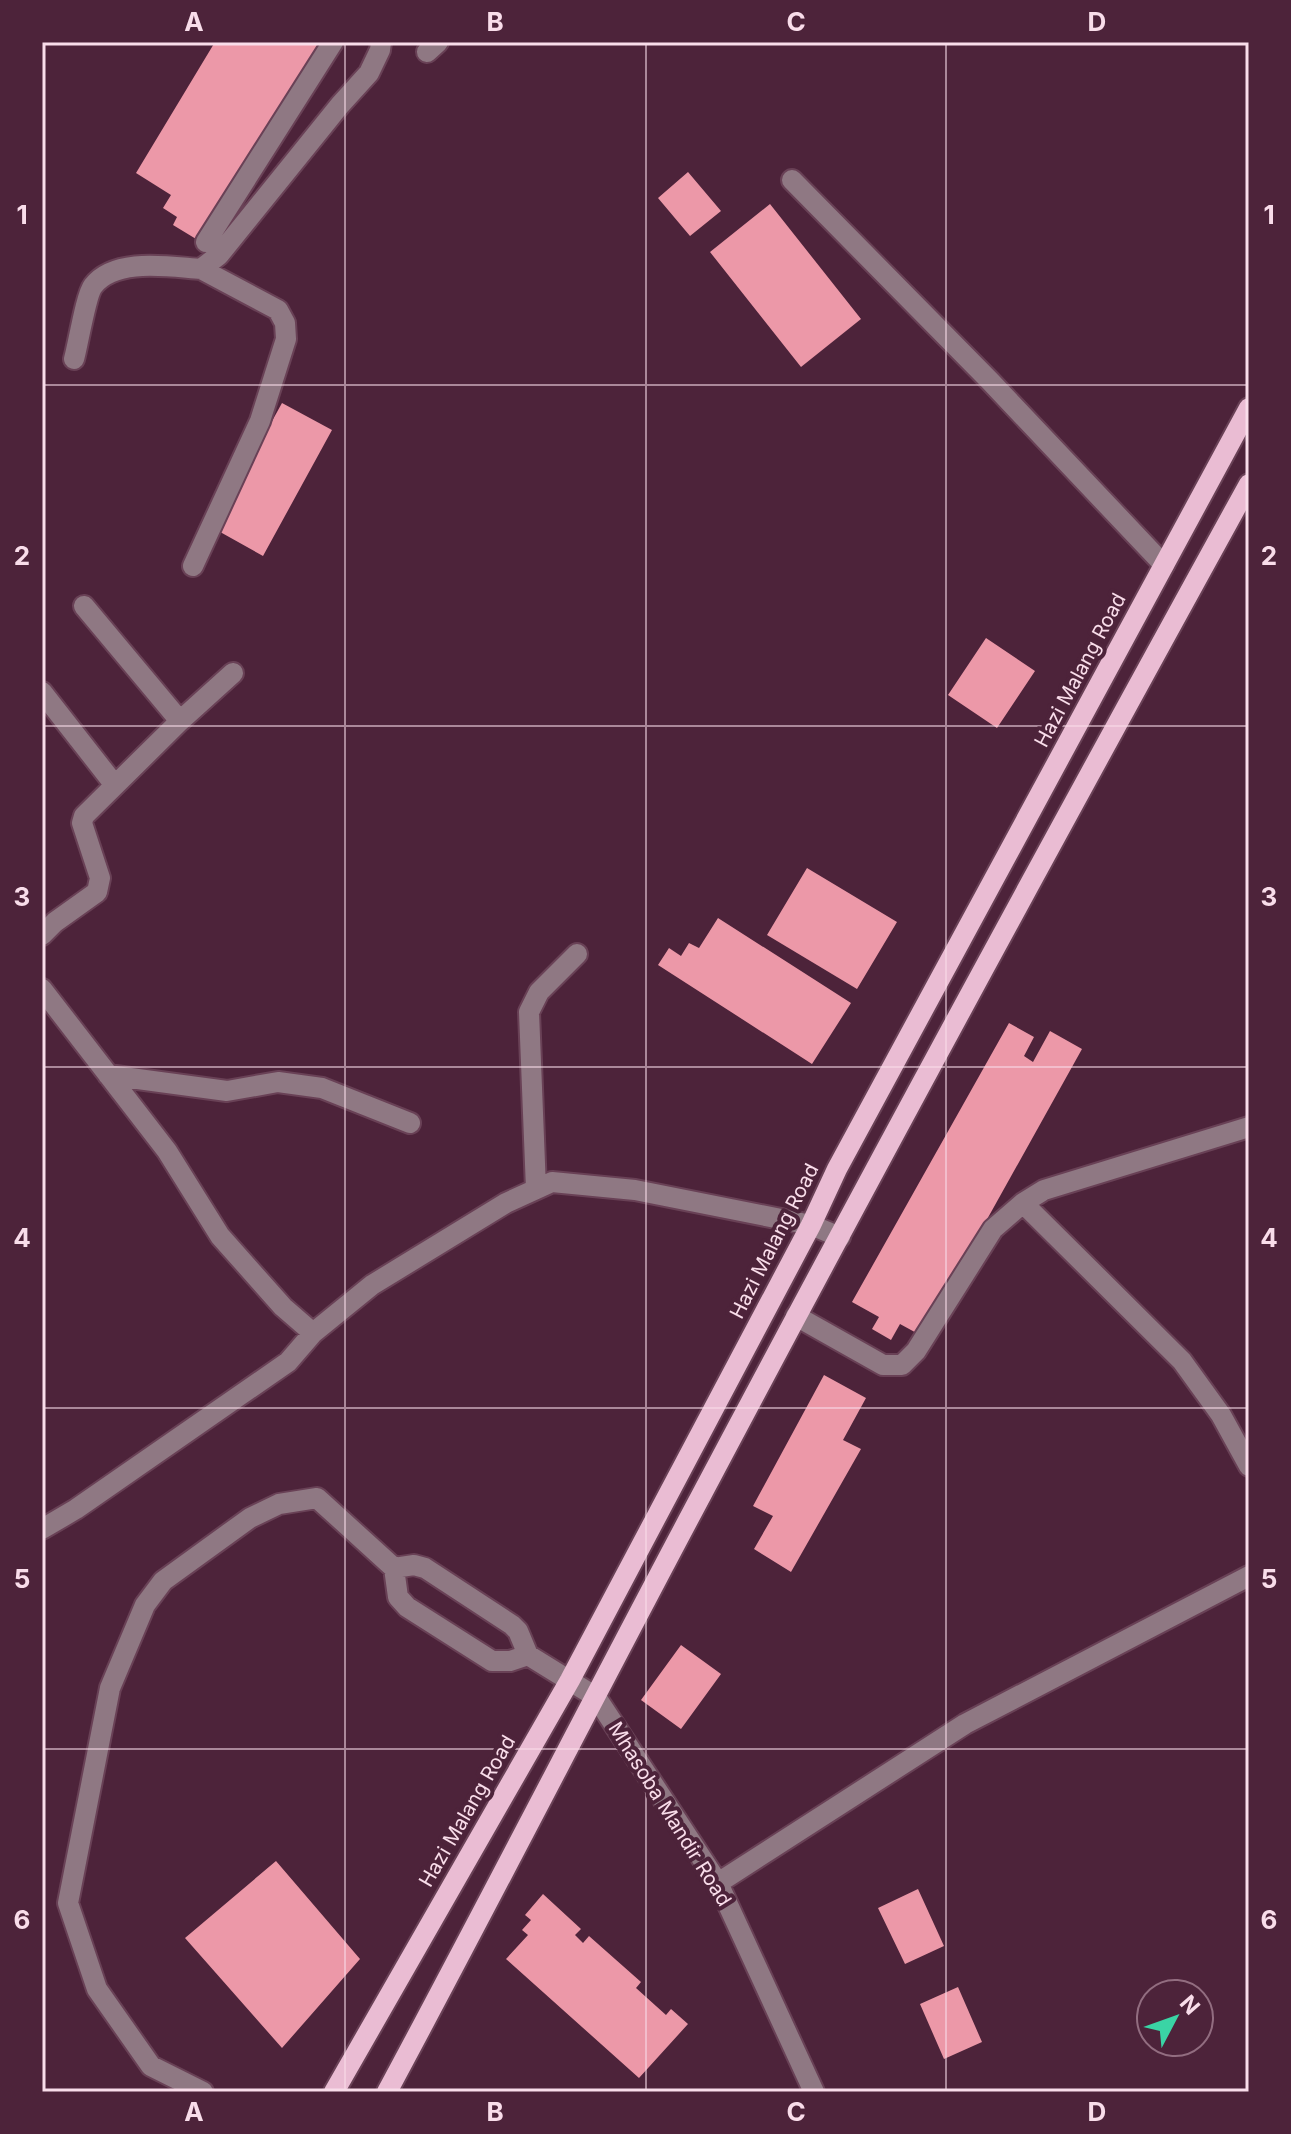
<svg xmlns="http://www.w3.org/2000/svg" width="1291" height="2134" font-family="Inter,sans-serif">
  <rect width="100%" height="100%" fill="#4d233a"/>
  <path fill="#ec98a8" d="M 215,42 L 321,42 L 201,242 L 173,225 L 177,217 L 163,208 L 171,195 L 136,173 Z
    M 688,172 L 721,211 L 690,236 L 658,198 Z
    M 770,204 L 861,319 L 801,367 L 710,252 Z
    M 282,403 L 332,430 L 263,556 L 213,528 Z
    M 986,638 L 1035,671 L 997,728 L 948,695 Z
    M 807,868 L 897,922 L 857,989 L 767,935 Z
    M 718,918 L 851,1003 L 812,1064 L 658,965 L 669,948 L 681,956 L 689,943 L 699,948 Z
    M 1009,1023 L 1034,1037 L 1024,1056 L 1033,1062 L 1050,1031 L 1082,1049 L 922,1336 L 900,1324 L 891,1340 L 872,1329 L 879,1317 L 852,1302 Z
    M 824,1375 L 866,1398 L 843,1440 L 861,1449 L 791,1572 L 754,1549 L 773,1516 L 753,1506 Z
    M 681,1645 L 721,1674 L 681,1729 L 641,1700 Z
    M 276,1861 L 360,1959 L 282,2048 L 185,1938 Z
    M 918,1889 L 944,1946 L 905,1964 L 878,1908 Z
    M 543,1894 L 581,1929 L 575,1935 L 583,1943 L 589,1936 L 641,1982 L 636,1988 L 666,2015 L 671,2009 L 688,2024 L 639,2078 L 506,1959 L 528,1935 L 522,1930 L 531,1920 L 525,1915 Z
    M 958,1987 L 982,2042 L 944,2059 L 920,2004 Z"/>
  <g fill="none" stroke-linecap="round" stroke-linejoin="round">
    <g stroke="#694156" stroke-width="24">
      <path id="minor" d="M 427,52 L 438,42
        M 792,180 L 990,381 L 1164,565
        M 206,242 L 333,42
        M 74,359 C 78,345 86,295 93,286 C 115,257 170,267 201,269 L 219,255 L 340,105 L 369,73 L 380,50 L 381,42
        M 193,566 L 260,421 L 286,339 L 285,323 L 278,310 L 201,269
        M 42,692 L 114,784
        M 180,721 L 233,673
        M 42,935 L 55,922 L 97,892 L 100,878 L 82,823 L 84,816 L 180,721 L 84,606
        M 42,989 L 167,1151 L 220,1236 L 283,1307 L 313,1333 L 372,1285 L 506,1203 L 552,1182 L 635,1190 L 811,1225 L 840,1237
        M 108,1075 L 227,1091 L 278,1082 L 322,1088 L 410,1123
        M 536,1189 L 529,1012 L 539,992 L 577,954
        M 1023,1203 L 1182,1361 L 1221,1415 L 1249,1466
        M 796,1316 L 883,1365 L 902,1365 L 916,1351 L 993,1229 L 1023,1203 L 1044,1190 L 1249,1127
        M 42,1529 L 76,1509 L 288,1362 L 313,1333
        M 394,1568 L 414,1565 L 425,1568 L 512,1625 L 518,1631 L 528,1655 L 596,1697 L 718,1883 L 814,2092
        M 718,1883 L 965,1724 L 1249,1576
        M 203,2092 L 151,2066 L 97,1989 L 68,1903 L 110,1688 L 145,1605 L 163,1581 L 250,1518 L 279,1504 L 317,1498 L 394,1568 L 398,1597 L 407,1607 L 492,1661 L 510,1661 L 528,1655"/>
    </g>
    <g stroke="#694156" stroke-width="24">
      <path id="major" d="M 334,2092 L 570,1680 L 811,1225 L 837,1169 L 1249,408
        M 387,2092 C 494,1893 597,1691 703,1492 C 882,1154 1065,818 1249,484"/>
    </g>
    <use href="#minor" stroke="#8f7883" stroke-width="20"/>
    <use href="#major" stroke="#eabcd3" stroke-width="20"/>
  </g>
  <path fill="none" stroke="#f9ddea" stroke-width="2" stroke-opacity="0.55" d="M 345,42 L 345,2092M 646,42 L 646,2092M 946,42 L 946,2092M 42,385 L 1249,385M 42,726 L 1249,726M 42,1067 L 1249,1067M 42,1408 L 1249,1408M 42,1749 L 1249,1749"/>
  <g text-anchor="middle" dominant-baseline="central" stroke-width="8" stroke-linejoin="round" paint-order="stroke">
    <g font-size="20" fill="#f9ddea" stroke="#4d233a">
      <text transform="translate(1080 670) rotate(-62)">Hazi Malang Road</text>
      <text transform="translate(774 1241) rotate(-63)">Hazi Malang Road</text>
      <text transform="translate(467 1811) rotate(-60)">Hazi Malang Road</text>
      <text transform="translate(670 1814) rotate(58)">Mhasoba Mandir Road</text>
    </g>
  </g>
  <rect width="1291" height="2134" fill="none" stroke="#4d233a" stroke-width="88"/>
  <g transform="translate(1175 2018) rotate(49)"><circle r="38" fill="#4d233a" stroke="#926d80" stroke-width="2"/>
  <path d="M0-6L14 30L0 20L-14 30Z" fill="#3ad4a5"/>
  <text y="-12" font-size="22" font-weight="bold" text-anchor="middle" fill="#f9ddea">N</text>
  </g>
  <rect x="44" y="44" width="1203" height="2046" fill="none" stroke="#f9ddea" stroke-width="3"/>
  <g font-size="26" text-anchor="middle" font-weight="bold" fill="#f9ddea">
    <text x="194" y="31">A</text>
    <text x="495" y="31">B</text>
    <text x="796" y="31">C</text>
    <text x="1097" y="31">D</text>
    <text x="22" y="224">1</text>
    <text x="1269" y="224">1</text>
    <text x="22" y="565">2</text>
    <text x="1269" y="565">2</text>
    <text x="22" y="906">3</text>
    <text x="1269" y="906">3</text>
    <text x="22" y="1247">4</text>
    <text x="1269" y="1247">4</text>
    <text x="22" y="1588">5</text>
    <text x="1269" y="1588">5</text>
    <text x="22" y="1929">6</text>
    <text x="1269" y="1929">6</text>
    <text x="194" y="2121">A</text>
    <text x="495" y="2121">B</text>
    <text x="796" y="2121">C</text>
    <text x="1097" y="2121">D</text>
  </g>
</svg>
